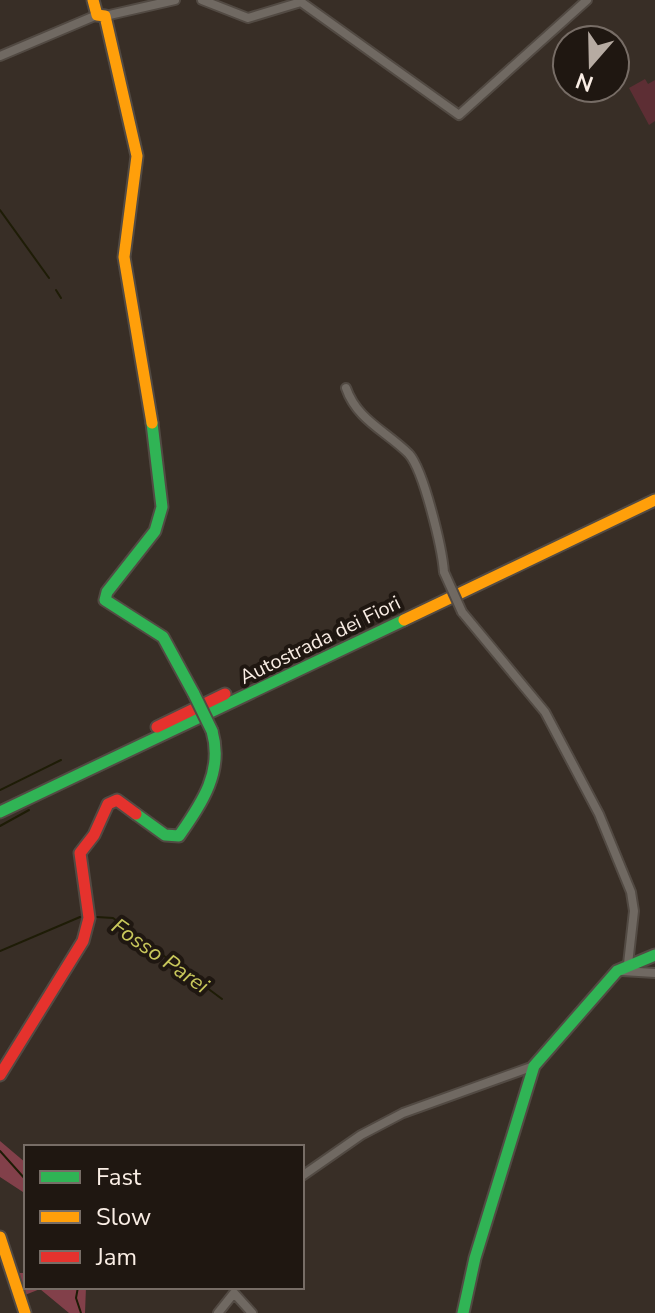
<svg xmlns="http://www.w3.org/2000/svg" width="655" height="1313" font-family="'Nunito Sans',sans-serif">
  <rect width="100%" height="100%" fill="#382e26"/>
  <path fill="#5d2e34" d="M 645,79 L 648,84 L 655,80 L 655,121 L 649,125 L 629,88 Z"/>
  <path fill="#82404a" d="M 0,1141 L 26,1163 L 26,1194 L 0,1177 Z
    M 20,1273 L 26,1273 L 26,1287 L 86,1287 L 85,1313 L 69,1313 L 40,1289 L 25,1295 L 18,1277 Z"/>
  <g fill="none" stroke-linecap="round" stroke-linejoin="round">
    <path stroke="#1e1c06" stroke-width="2" d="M 0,210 L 49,278
      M 56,290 L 61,298
      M 0,790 L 61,760
      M 0,826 L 29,810
      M 97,917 L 113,918 L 222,999
      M 0,951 L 80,917
      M 0,1151 L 26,1180
      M 78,1287 L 76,1298 L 81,1313"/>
    <g stroke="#524a43" stroke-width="12">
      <path id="street" d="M 202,0 L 248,18 L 301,2 L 459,115 L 587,0
        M 105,16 L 175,0
        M 0,56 L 97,15
        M 346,388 C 357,420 386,431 409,454 C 424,471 442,548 444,572
        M 462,612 L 545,712 L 599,814 L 631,892 L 634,911 L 628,964
        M 622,971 L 655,973
        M 302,1176 L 361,1135 L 403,1113 L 534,1066
        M 218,1313 L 234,1293 L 252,1313"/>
    </g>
    <g stroke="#524a43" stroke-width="15">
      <path id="fast" d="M 152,423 L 162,507 L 155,531 L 107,592 L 105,600 L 163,637 L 194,694
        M 0,812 L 404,620
        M 136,814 L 165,835 L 179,836 C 201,804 224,772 212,731
        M 463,1313 L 475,1258 L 534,1066 L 617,971 L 655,955"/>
    </g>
    <g stroke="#524a43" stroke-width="15">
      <path id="slow" d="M 93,0 L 97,15 L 105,16 L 137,156 L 124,257 L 152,423
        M 404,620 L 655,500
        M 0,1237 L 25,1313"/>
    </g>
    <g stroke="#524a43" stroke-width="15">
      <path id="jam" d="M 157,727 L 225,694
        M 0,1075 L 83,941 L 89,918 L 80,853 L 94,835 L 108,804 L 117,800 L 136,814"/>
    </g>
    <use href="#street" stroke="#706962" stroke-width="8"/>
    <use href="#fast" stroke="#30b455" stroke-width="11"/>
    <use href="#slow" stroke="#ff9f0a" stroke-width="11"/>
    <use href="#jam" stroke="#e5322d" stroke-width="11"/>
    <g stroke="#524a43" stroke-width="12" stroke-linecap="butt">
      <path id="street-bridge" d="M 444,572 L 462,612"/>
    </g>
    <g stroke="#524a43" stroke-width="15" stroke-linecap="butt">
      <path id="fast-bridge" d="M 194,694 L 212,731"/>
    </g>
    <use href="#street-bridge" stroke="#706962" stroke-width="8"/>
    <use href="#fast-bridge" stroke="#30b455" stroke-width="11"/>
  </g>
  <g text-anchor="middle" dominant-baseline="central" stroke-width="8" stroke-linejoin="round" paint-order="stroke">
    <g font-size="20" fill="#faeee5" stroke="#1f1711">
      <text transform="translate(320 640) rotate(-26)">Autostrada dei Fiori</text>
    </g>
    <g font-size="22" font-style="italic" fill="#c8c75b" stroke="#1f1711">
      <text transform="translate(160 956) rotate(35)">Fosso Parei</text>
    </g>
  </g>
  <rect x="24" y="1145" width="280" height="144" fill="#1f1711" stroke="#776d66" stroke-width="2"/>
  <rect x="40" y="1171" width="40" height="12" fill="#30b455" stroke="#776d66" stroke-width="2"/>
  <text x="96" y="1185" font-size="24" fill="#faeee5">Fast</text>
  <rect x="40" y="1211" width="40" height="12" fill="#ff9f0a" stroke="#776d66" stroke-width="2"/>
  <text x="96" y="1225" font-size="24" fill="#faeee5">Slow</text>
  <rect x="40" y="1251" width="40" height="12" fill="#e5322d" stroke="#776d66" stroke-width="2"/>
  <text x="96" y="1265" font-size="24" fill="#faeee5">Jam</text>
  <g transform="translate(591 64) rotate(200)"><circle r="38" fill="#1f1711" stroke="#776d66" stroke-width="2"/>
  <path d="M0-6L14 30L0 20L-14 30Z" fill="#b6aba2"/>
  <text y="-12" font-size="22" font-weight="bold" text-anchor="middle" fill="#faeee5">N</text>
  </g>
</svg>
